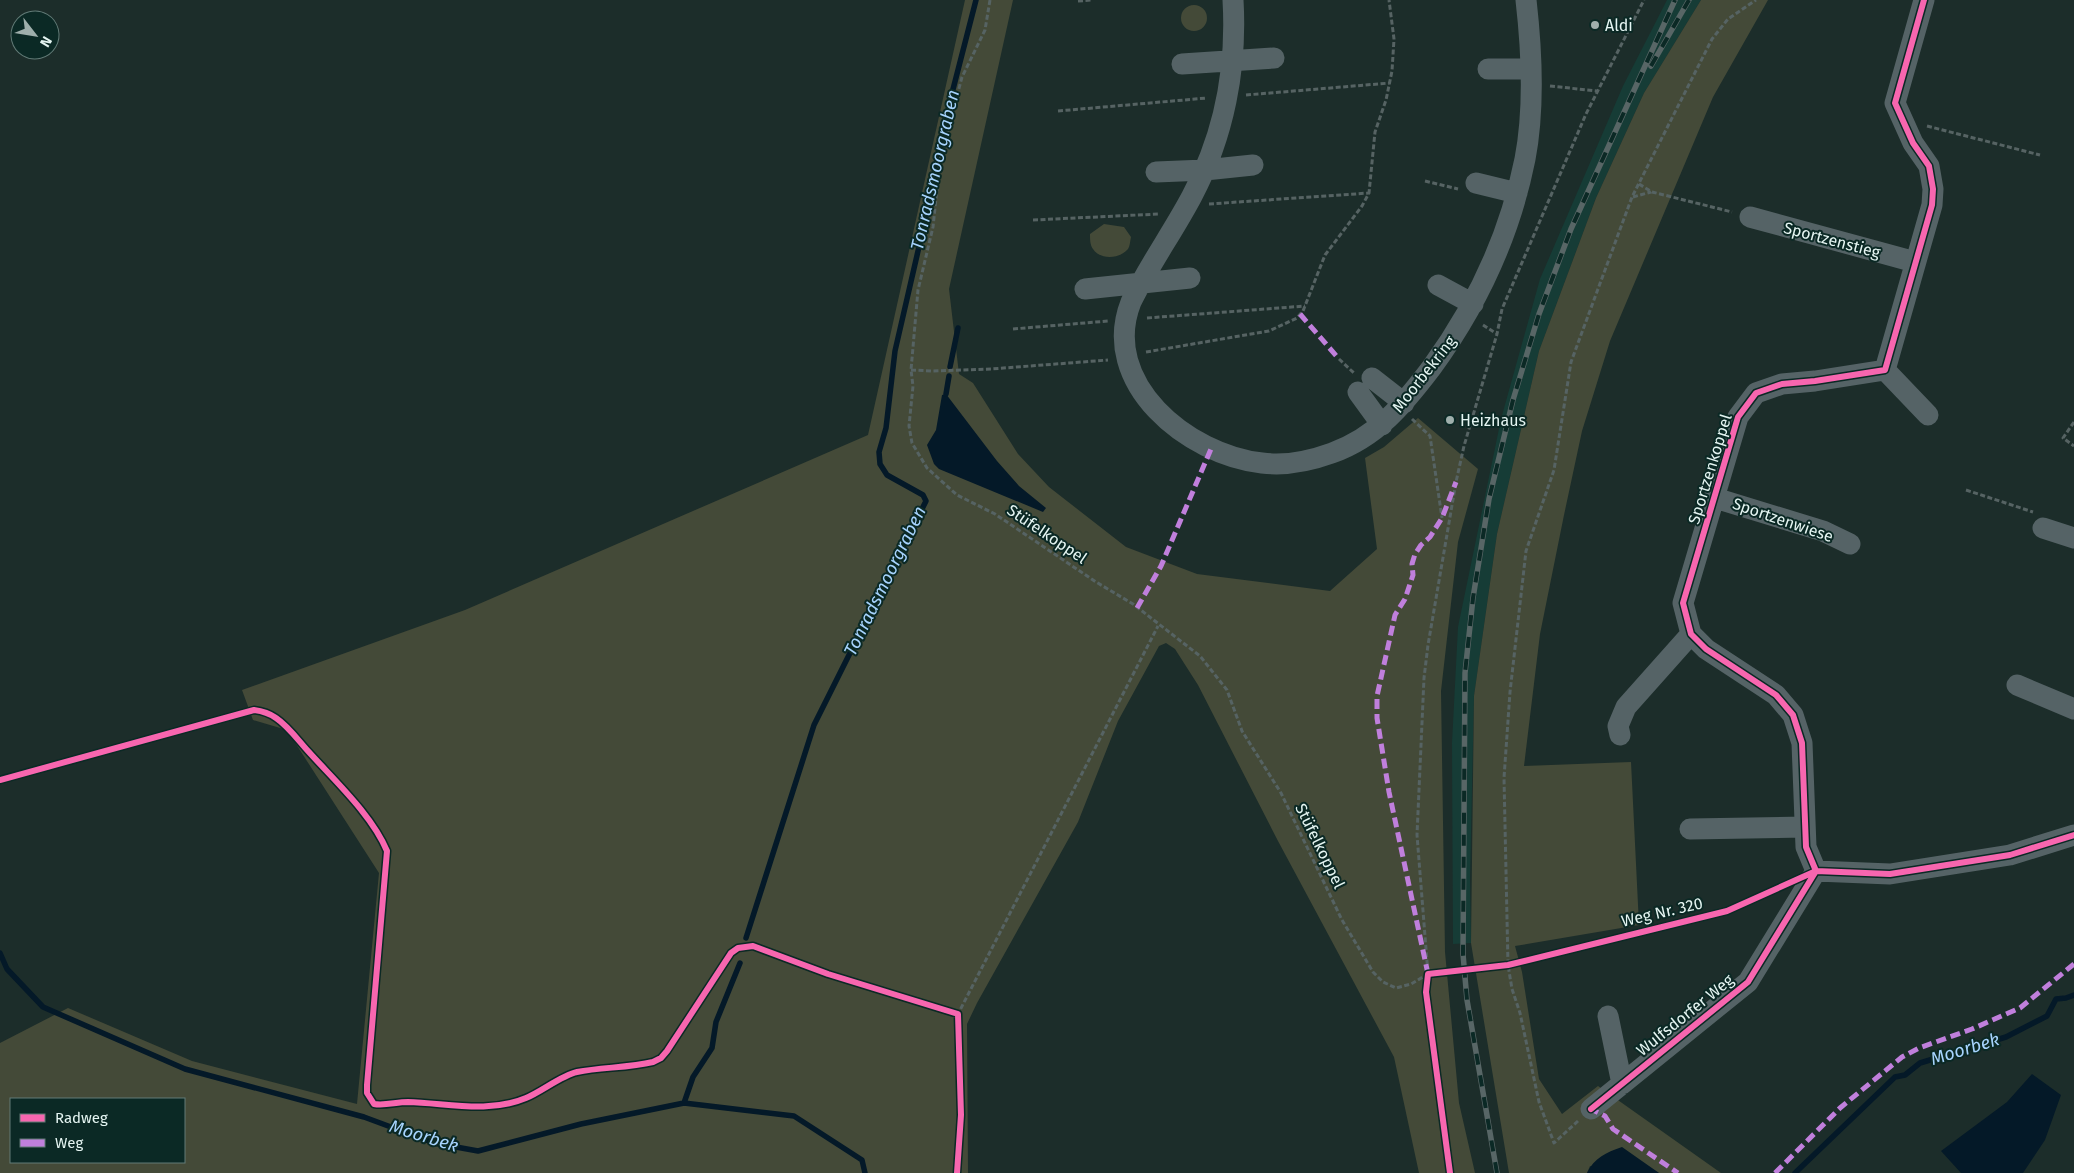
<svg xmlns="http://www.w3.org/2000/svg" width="2074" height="1173" font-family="'Fira Sans',sans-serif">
  <rect width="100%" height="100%" fill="#1c2d2a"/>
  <path fill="#163c36" d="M 1667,0 L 1701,0 L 1644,93 L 1596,198 L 1539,351 L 1497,534 L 1474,696 L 1470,880 L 1471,943 L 1453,944 L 1452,743 L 1458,627 L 1501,419 L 1540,279 L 1623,86 Z"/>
  <path fill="#444a38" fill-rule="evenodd" d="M 965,0 L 1013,0 L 949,289 L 959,374 L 973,383 L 1018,454 L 1049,487 L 1126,547 L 1197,574 L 1330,591 L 1377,549 L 1365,458 L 1384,447 L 1418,418 L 1478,469 L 1458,542 L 1441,691 L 1445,952 L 1459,1103 L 1475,1173 L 1419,1173 L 1394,1057 L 1278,841 L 1198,685 L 1175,649 L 1166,643 L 1159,646 L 1118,721 L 1078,822 L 977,1003 L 967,1024 L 968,1173 L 0,1173 L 0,1043 L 68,1008 L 192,1061 L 357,1104 L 379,873 L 287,730 L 253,720 L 242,690 L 465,610 L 868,435 ZM 11,1099 L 184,1099 L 184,1162 L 11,1162 Z
    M 1701,0 L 1768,0 L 1713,97 L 1610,341 L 1582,431 L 1564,515 L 1540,634 L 1524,766 L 1631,762 L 1639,925 L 1515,946 L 1522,972 L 1539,1079 L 1562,1114 L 1598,1086 L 1721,1173 L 1659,1173 L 1648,1166 L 1590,1166 L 1587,1173 L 1509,1173 L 1471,943 L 1474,696 L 1497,534 L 1539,351 L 1596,198 L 1644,93 Z
    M1181 18a13 13 0 1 1 26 0a13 13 0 1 1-26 0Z
    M 1104,224 L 1124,227 L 1131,237 C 1130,241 1130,246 1128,249 C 1120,259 1100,260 1093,249 C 1090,245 1090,239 1090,234 Z"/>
  <path fill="#041928" d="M 946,394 L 997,461 L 1019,486 L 1046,508 L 1043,512 L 939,469 L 934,464 L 927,445 L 936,430 L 942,395 Z
    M 2032,1074 L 2061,1095 L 2045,1140 L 2023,1173 L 1961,1173 L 1941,1151 L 2007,1102 Z
    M 1622,1147 L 1659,1173 L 1587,1173 C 1594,1158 1607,1152 1622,1147 Z"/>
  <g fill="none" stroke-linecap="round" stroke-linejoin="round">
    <path stroke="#041928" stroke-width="5.5" d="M 950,367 L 958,328
      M 946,394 L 949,376
      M 746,938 L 814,725 L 926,501 L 923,495 L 887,475 L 880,464 L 879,452 L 886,428 L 895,351 L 927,212 L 950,101 L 976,0
      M 0,953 L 7,969 L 43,1007 L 185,1069 L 364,1117 L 434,1143 L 478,1151 L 581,1124 L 684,1103 L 794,1116 L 862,1160 L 865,1173
      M 684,1103 L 693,1077 L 712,1048 L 716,1022 L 740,963
      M 1795,1173 L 1895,1077 L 1905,1075 L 1920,1063 L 2006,1037 L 2047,1016 L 2056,999 L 2066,998 L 2074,995"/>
    <path stroke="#566363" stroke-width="3" stroke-dasharray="5 2.5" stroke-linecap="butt" d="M 990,0 L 985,30 L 962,77 L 940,160 L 933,227 L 918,290 L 911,370 L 913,386 L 909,426 L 912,443 L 927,468 L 957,495 L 995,514 L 1096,582 L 1133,604 L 1200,656 L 1227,690 L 1242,731 L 1281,793 L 1342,920 L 1373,972 L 1383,982 L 1396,988 L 1411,984 L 1428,974 L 1452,971
      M 1078,1 L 1092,0
      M 1550,86 L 1597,91
      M 1246,95 L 1390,83
      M 1058,111 L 1207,98
      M 1927,126 L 2040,155
      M 1425,181 L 1458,189
      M 1639,184 L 1652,192 L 1732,212
      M 1633,197 L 1651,192
      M 1209,204 L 1369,193
      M 1033,220 L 1159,214
      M 1147,318 L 1305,306
      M 1483,325 L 1497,334
      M 1013,329 L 1108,321
      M 1146,352 L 1269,331 L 1297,318 L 1303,311 L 1325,255 L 1362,206 L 1369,193 L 1375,132 L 1386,100 L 1392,71 L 1394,39 L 1389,0
      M 1339,359 L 1355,374
      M 911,370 L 932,371 L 991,369 L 1108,360
      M 1412,419 L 1430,436 L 1442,518
      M 2074,422 L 2063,438 L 2074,446
      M 1966,490 L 2033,512
      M 1476,968 L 1508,965 L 1727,911 L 1784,885
      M 1578,1121 L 1554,1143 L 1539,1102 L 1520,1013 L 1512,989 L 1508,965 L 1504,778 L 1510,692 L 1526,551 L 1554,470 L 1571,362 L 1632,197 L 1712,39 L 1728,19 L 1756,0
      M 957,1173 L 961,1115 L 958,1014 L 1158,626
      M 1450,1173 L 1426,992 L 1428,974 L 1417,835 L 1424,678 L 1428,645 L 1456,482 L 1464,446 L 1497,334 L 1502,309 L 1586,114 L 1644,0"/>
    <path stroke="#556366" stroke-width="21" d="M 1233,0 C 1237,68 1224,136 1192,196 C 1173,232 1149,265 1131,302 C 1099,383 1188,455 1262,463 C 1285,466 1310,461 1332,453 C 1377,437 1404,404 1432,367 C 1477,305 1510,234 1525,159 C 1535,107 1532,52 1526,0
      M 1182,64 L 1274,58
      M 1488,69 L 1531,69
      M 1156,172 L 1205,170 L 1253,165
      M 1476,183 L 1517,193
      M 1750,217 L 1915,262
      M 1438,285 L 1473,304
      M 1085,289 L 1190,278
      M 1885,370 L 1928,415
      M 1372,378 L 1404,403
      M 1358,392 L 1382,425
      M 1715,498 L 1823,531 L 1850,544
      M 2043,528 L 2074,538
      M 2017,685 L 2074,709
      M 1620,735 L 1618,726 L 1626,707 L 1691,634
      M 1690,829 L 1805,827
      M 1816,871 L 1806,847 L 1802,743 L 1793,715 L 1776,695 L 1706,649 L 1691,634 L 1683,603 L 1738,417 L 1756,393 L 1782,384 L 1815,381 L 1885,370 L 1932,205 L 1933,189 L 1929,166 L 1913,143 L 1895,103 L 1924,0
      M 1816,871 L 1890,874 L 2010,855 L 2074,835
      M 1608,1016 L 1622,1084
      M 1591,1109 L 1748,982 L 1816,871"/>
    <g stroke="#586666" stroke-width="5.5">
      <path id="rail" d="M 1651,66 L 1689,0
        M 1497,1173 L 1467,1000 L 1463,954 L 1465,673 L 1473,598 L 1489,499 L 1513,400 L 1539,314 L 1571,229 L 1675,0"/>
    </g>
    <use href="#rail" stroke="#0b2925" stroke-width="4" stroke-dasharray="11" stroke-linecap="butt"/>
    <path stroke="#c07fdc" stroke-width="5" stroke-dasharray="10 5" stroke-linecap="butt" d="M 1300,314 L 1339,359
      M 1137,608 L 1161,566 L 1211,449
      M 1428,974 L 1389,792 L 1377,718 L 1377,696 L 1395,615 L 1405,599 L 1413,575 L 1412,564 L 1415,554 L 1421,545 L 1430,537 L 1442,518 L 1456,482
      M 1593,1108 L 1591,1109 L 1605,1116 L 1613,1129 L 1678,1173
      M 1775,1173 L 1840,1108 L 1902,1057 L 1919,1048 L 1972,1029 L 2020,1008 L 2074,964"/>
    <g stroke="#0b2925" stroke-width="9">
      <path id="cycleway" d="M 0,780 L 254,710 C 262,711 269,713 276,718 C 288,726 298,740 308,751 C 334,780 372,815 387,851 L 367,1085 L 367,1093 L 374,1104 C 385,1106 396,1102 408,1102 C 447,1103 488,1114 526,1098 C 541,1092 562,1075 577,1072 C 602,1067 628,1068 653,1062 L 661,1058 L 667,1051 L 731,953 L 738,948 L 753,946 L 828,974 L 958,1014 L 961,1115 L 957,1173
        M 1816,871 L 1806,847 L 1802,743 L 1793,715 L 1776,695 L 1706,649 L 1691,634 L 1683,603 L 1738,417 L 1756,393 L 1782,384 L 1815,381 L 1885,370 L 1932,205 L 1933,189 L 1929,166 L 1913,143 L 1895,103 L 1924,0
        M 1591,1109 L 1748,982 L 1816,871
        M 1450,1173 L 1426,992 L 1428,974 L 1508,965 L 1727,911 L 1816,871 L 1890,874 L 2010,855 L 2074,835"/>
    </g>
    <use href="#cycleway" stroke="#f766af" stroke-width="6"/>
  </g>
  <g fill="#9fafac" stroke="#0b2925" stroke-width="2">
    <circle cx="1595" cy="25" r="5"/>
    <circle cx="1450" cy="420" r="5"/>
  </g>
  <g text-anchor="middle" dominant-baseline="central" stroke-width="4" stroke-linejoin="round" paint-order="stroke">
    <g font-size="16" fill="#e5f5f2" stroke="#0b2925" text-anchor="start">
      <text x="1605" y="25">Aldi</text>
      <text x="1460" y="420">Heizhaus</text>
    </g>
    <g font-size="16" fill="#e5f5f2" stroke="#0b2925">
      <text transform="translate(1832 240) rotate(15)">Sportzenstieg</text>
      <text transform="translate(1424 374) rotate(-52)">Moorbekring</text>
      <text transform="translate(1710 469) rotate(-73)">Sportzenkoppel</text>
      <text transform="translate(1783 520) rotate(19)">Sportzenwiese</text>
      <text transform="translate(1047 534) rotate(34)">Stüfelkoppel</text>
      <text transform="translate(1320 846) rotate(64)">Stüfelkoppel</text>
      <text transform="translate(1662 912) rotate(-13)">Weg Nr. 320</text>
      <text transform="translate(1685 1015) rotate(-39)">Wulfsdorfer Weg</text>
    </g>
    <g font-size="18" font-style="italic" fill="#a6d3fd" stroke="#0b2925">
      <text transform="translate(935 170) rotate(-77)">Tonradsmoorgraben</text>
      <text transform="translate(885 581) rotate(-64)">Tonradsmoorgraben</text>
      <text transform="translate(1965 1049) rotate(-17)">Moorbek</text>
      <text transform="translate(424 1136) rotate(17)">Moorbek</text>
    </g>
  </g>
  <rect x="10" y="1098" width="175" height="65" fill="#0b2925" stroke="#627b77"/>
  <rect x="20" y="1114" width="25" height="8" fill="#f766af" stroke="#627b77"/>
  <text x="55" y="1123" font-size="15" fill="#e5f5f2">Radweg</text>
  <rect x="20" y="1139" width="25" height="8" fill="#c07fdc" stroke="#627b77"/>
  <text x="55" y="1148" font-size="15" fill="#e5f5f2">Weg</text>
  <g transform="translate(35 35) rotate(121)"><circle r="24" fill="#0b2925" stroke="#627b77"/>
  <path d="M0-4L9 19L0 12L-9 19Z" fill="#9fafac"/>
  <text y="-8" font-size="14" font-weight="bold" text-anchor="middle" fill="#e5f5f2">N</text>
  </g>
</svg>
